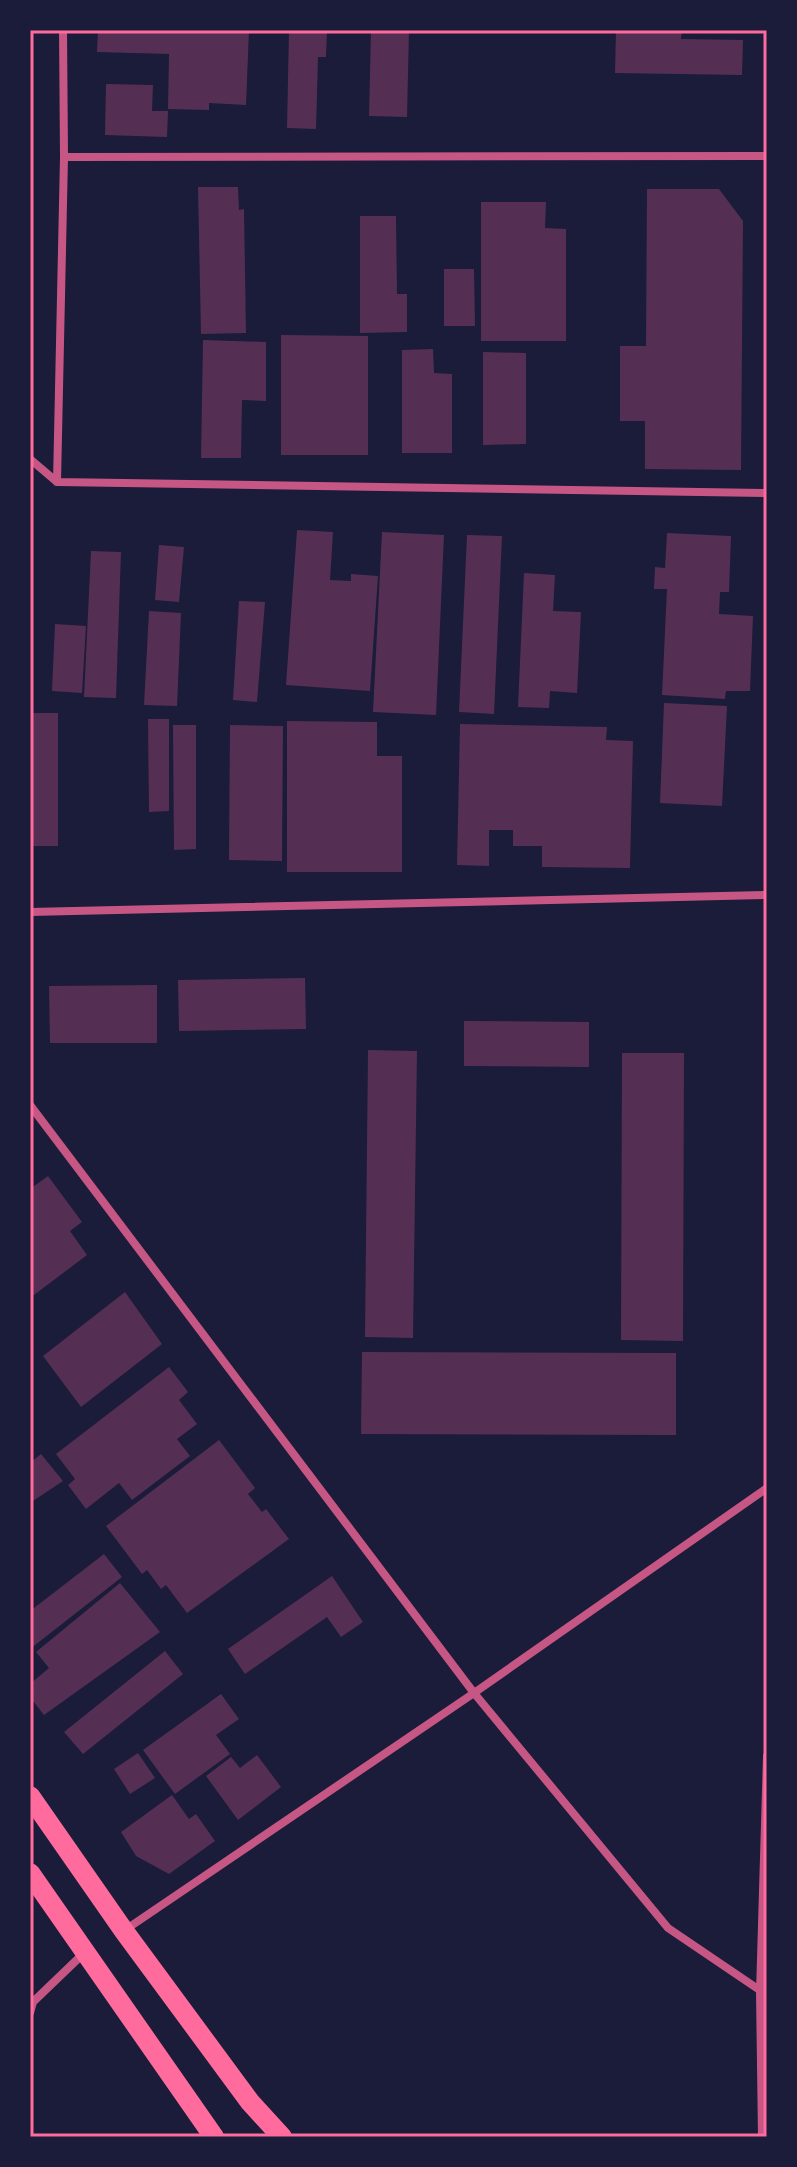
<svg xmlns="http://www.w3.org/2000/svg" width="797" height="2167" font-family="Rubik,sans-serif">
  <rect width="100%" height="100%" fill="#1b1b3a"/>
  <path fill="#542f53" d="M 98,30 L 249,30 L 246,105 L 209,103 L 209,110 L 168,109 L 169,54 L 97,52 Z
    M 289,30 L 327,30 L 326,57 L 318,57 L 316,129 L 287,128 Z
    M 371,30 L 409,30 L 407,117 L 369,116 Z
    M 616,30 L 682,30 L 681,39 L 743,40 L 742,75 L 615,73 Z
    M 106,84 L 153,85 L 152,111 L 168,111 L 167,137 L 105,135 Z
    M 198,187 L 238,187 L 239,210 L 244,209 L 246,333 L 201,334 Z
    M 647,189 L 719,189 L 743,221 L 741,470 L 645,469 L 645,421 L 620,421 L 620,346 L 646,346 Z
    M 481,202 L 546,202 L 545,228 L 566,229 L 566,341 L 481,341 Z
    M 360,216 L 396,216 L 397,294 L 407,294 L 407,332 L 360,333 Z
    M 444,269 L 474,269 L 475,326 L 444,326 Z
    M 281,335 L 368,336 L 368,455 L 281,455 Z
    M 203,340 L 266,342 L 266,401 L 242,400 L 241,458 L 201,458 Z
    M 433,349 L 434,373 L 452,374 L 452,453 L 402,453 L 402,350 Z
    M 483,352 L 526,353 L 526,444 L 483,445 Z
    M 297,530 L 333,532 L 330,580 L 351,581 L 351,574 L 378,576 L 370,691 L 286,685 Z
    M 382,532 L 444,535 L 436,715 L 373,712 Z
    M 667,533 L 731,536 L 729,592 L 720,592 L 719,614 L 753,616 L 750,691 L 726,691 L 725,699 L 662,695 L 667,589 L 654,589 L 655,567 L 665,568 Z
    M 467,535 L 502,536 L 494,714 L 459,712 Z
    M 159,545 L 184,547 L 179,602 L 155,600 Z
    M 91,551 L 121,552 L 116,698 L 84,697 Z
    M 524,573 L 555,575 L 553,611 L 581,612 L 577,693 L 550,691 L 549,708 L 518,707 Z
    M 239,601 L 265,602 L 257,702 L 233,700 Z
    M 149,611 L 181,613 L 177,706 L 144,705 Z
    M 55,624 L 86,626 L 82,693 L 52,691 Z
    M 664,703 L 727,706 L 722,806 L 660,803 Z
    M 30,713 L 58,713 L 58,846 L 32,846 Z
    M 148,719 L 169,719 L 169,811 L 149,812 Z
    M 287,721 L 377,722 L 377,756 L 402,756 L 402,872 L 287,872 Z
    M 460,724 L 607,727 L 606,740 L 633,741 L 630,868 L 542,867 L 542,846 L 513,846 L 513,830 L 489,830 L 489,866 L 457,865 Z
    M 173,725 L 196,725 L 196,849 L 174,850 Z
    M 230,725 L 283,726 L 282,861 L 229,860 Z
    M 305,978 L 306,1029 L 179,1031 L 178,980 Z
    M 157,985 L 157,1043 L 50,1043 L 49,986 Z
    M 464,1021 L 589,1022 L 589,1067 L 464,1066 Z
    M 368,1050 L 417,1051 L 413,1338 L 365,1337 Z
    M 622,1053 L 684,1053 L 683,1341 L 621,1340 Z
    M 48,1176 L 82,1222 L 70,1231 L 87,1255 L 30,1298 L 30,1189 Z
    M 125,1292 L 162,1344 L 81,1407 L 43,1356 Z
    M 362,1352 L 676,1353 L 676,1435 L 361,1434 Z
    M 169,1367 L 188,1392 L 179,1400 L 197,1424 L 177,1439 L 190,1456 L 132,1500 L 119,1483 L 86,1509 L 68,1485 L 75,1479 L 56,1454 Z
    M 219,1440 L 255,1488 L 248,1494 L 262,1512 L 266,1509 L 289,1539 L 187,1613 L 166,1585 L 161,1589 L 147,1570 L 142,1574 L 106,1526 Z
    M 41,1454 L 63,1481 L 30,1503 L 30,1463 Z
    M 104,1554 L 122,1577 L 30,1649 L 30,1611 Z
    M 332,1576 L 363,1622 L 341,1637 L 327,1617 L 245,1674 L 228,1649 Z
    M 120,1583 L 160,1632 L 44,1715 L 30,1697 L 30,1684 L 49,1668 L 36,1652 Z
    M 165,1651 L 183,1674 L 83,1754 L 64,1732 Z
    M 221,1694 L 239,1719 L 216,1735 L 230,1754 L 175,1794 L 143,1750 Z
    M 138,1753 L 155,1778 L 130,1794 L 114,1769 Z
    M 257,1755 L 281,1787 L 238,1820 L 206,1776 L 231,1757 L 240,1768 Z
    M 172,1795 L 189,1819 L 196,1814 L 215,1841 L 169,1874 L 136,1856 L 121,1832 Z"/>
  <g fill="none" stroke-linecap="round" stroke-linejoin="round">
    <path stroke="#c65784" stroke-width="8" d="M 64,157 L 767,156
      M 30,459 L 57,482 L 767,493
      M 57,482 L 64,157 L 63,30
      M 30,912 L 767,895
      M 30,1105 L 474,1693 L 668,1928 L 767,1995
      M 125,1930 L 474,1693 L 767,1488
      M 30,2013 L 33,2002 L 85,1952
      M 762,2137 L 760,1992 L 767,1756"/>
    <path stroke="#ff6b9d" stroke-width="20" d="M 30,1796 L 124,1931 L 250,2102 L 282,2137
      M 30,1873 L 214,2137"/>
  </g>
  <rect width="797" height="2167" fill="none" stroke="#1b1b3a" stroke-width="64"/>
  <rect x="32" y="32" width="733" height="2103" fill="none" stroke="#ff6b9d" stroke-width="3"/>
</svg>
